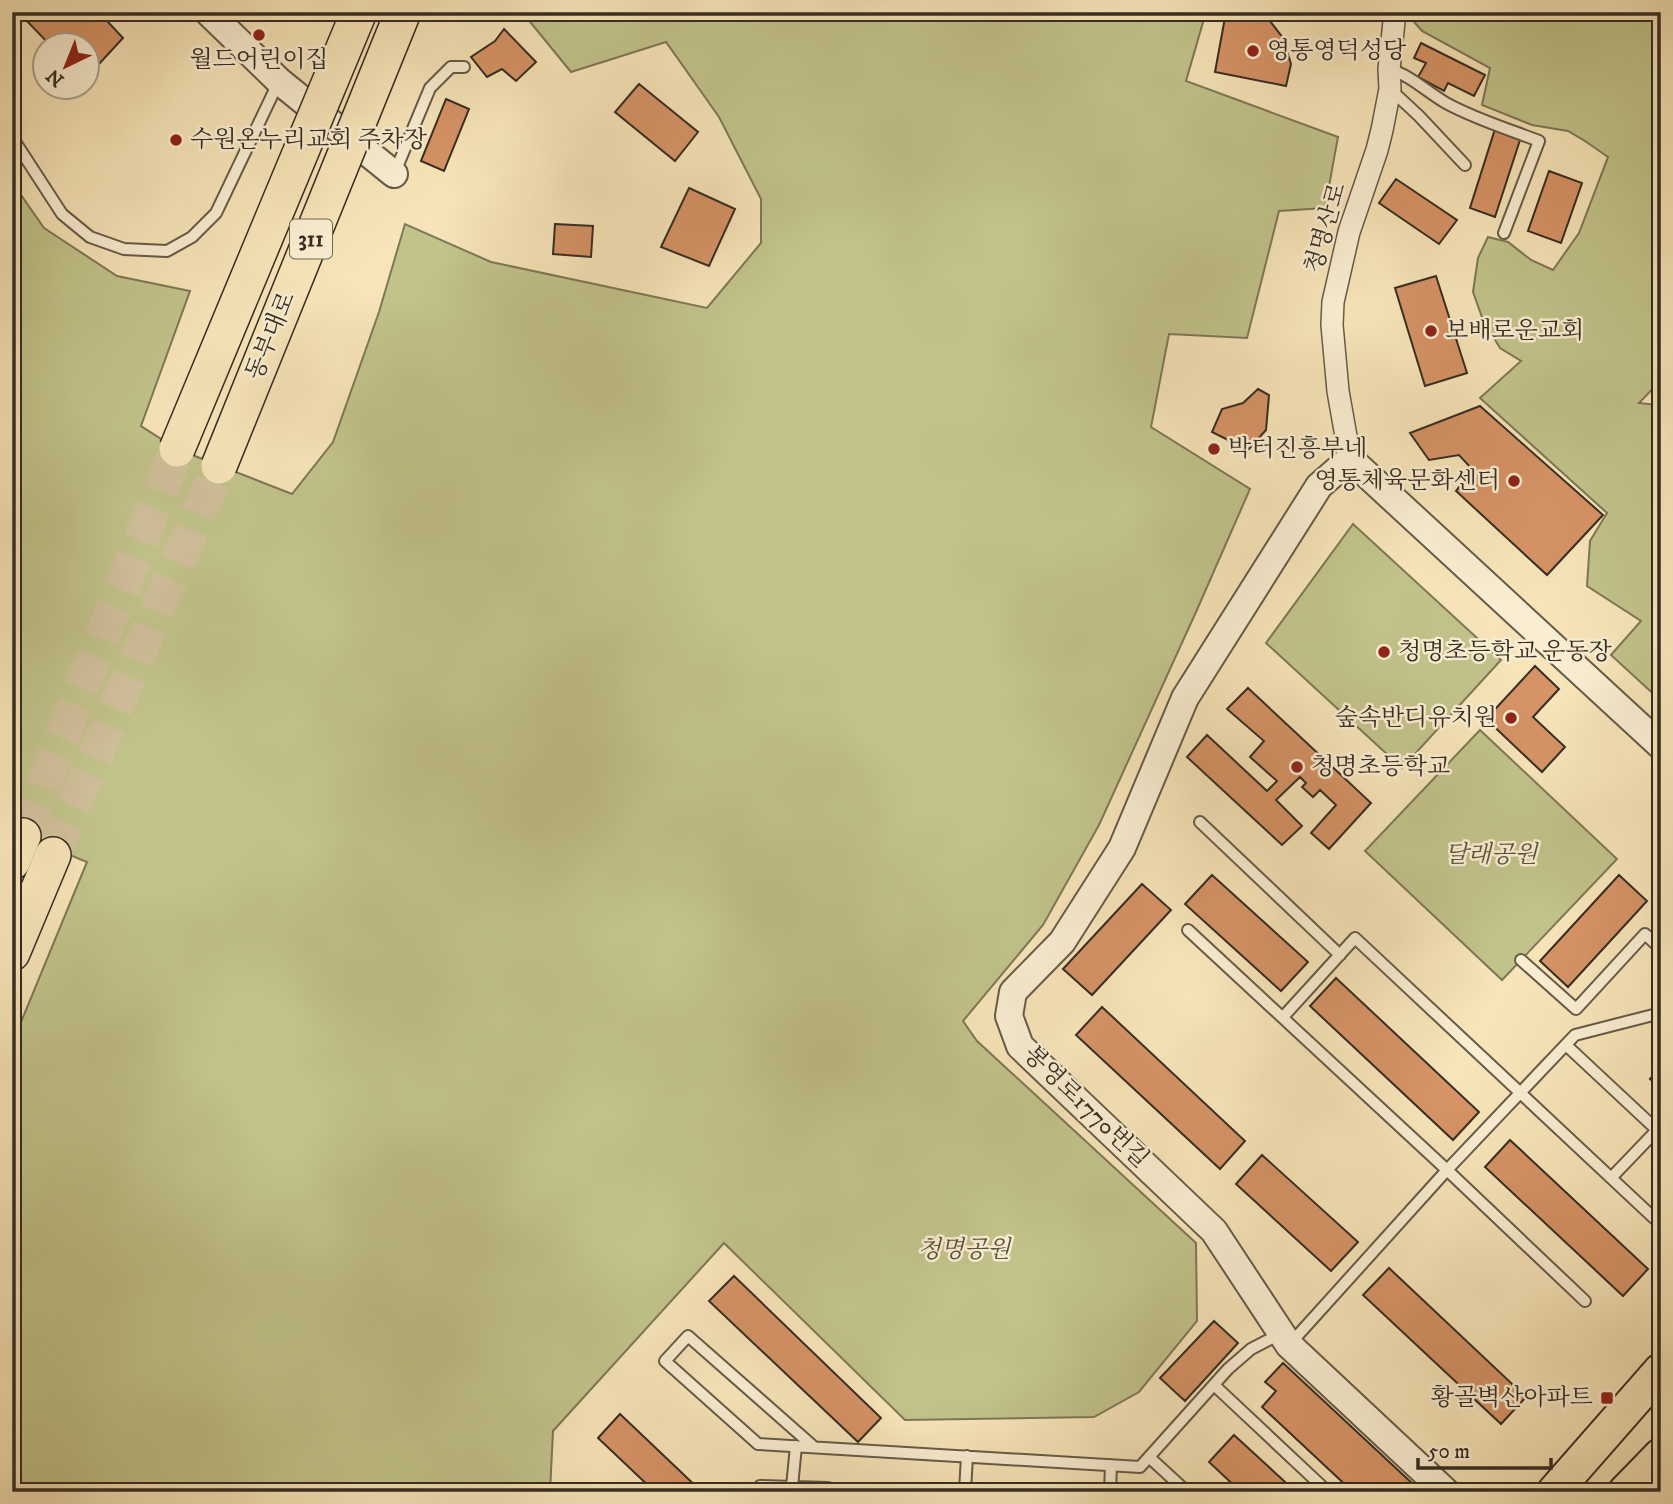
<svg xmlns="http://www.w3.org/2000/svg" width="1673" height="1504" font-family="'IM FELL DW Pica','Noto Serif KR',serif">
  <rect width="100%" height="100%" fill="#f7e5b9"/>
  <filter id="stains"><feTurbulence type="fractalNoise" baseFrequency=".00286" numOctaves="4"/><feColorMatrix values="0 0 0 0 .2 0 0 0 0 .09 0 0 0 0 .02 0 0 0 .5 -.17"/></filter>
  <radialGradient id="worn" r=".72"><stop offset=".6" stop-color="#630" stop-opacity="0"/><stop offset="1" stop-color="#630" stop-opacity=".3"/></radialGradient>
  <path fill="#c2c38b" stroke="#7c7857" stroke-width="2" d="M 522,12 L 1206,12 L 1186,81 L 1338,137 L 1325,208 L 1279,211 L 1247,338 L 1169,334 L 1151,427 L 1250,489 L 1196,612 L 1099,825 L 1043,925 L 963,1021 L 977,1041 L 1196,1243 L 1197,1321 L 1139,1392 L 1094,1417 L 905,1420 L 724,1243 L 553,1431 L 550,1492 L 12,1492 L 12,1044 L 87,862 L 12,831 L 12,182 L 44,228 L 117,276 L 190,291 L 141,426 L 177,449 L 292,494 L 333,442 L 379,312 L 405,224 L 491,262 L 707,308 L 761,243 L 761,199 L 719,117 L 666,42 L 571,72 Z
    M 1409,12 L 1661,12 L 1661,380 L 1639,403 L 1657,405 L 1661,401 L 1661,701 L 1611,655 L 1641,621 L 1587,586 L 1590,541 L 1607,513 L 1480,398 L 1521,361 L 1500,348 L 1483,320 L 1473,292 L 1478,258 L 1488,237 L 1508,242 L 1531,260 L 1553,270 L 1579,233 L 1608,157 L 1585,141 L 1568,131 L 1532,125 L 1482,105 L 1490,68 L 1422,31 L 1408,15 Z
    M 1353,524 L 1501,660 L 1402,768 L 1266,643 Z
    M 1480,730 L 1617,859 L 1502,980 L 1365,851 Z"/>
  <path fill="#d69366" stroke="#352d23" stroke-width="2" d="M 25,12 L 106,12 L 108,22 L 123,38 L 88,76 L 88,46 L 51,46 L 22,16 Z
    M 1226,12 L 1257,12 L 1270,21 L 1283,38 L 1291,64 L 1286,86 L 1215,72 Z
    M 504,29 L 536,62 L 516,81 L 502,69 L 487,77 L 471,57 L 495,41 Z
    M 1421,43 L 1485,75 L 1474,96 L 1448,83 L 1444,91 L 1418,77 L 1426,63 L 1414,58 Z
    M 639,84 L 698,132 L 675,161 L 615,112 Z
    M 446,99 L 469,109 L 444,171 L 421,161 Z
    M 1495,129 L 1521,137 L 1495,217 L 1470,208 Z
    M 1549,171 L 1582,183 L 1561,243 L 1528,231 Z
    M 1396,179 L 1457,220 L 1439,244 L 1379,203 Z
    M 689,188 L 735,209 L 709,266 L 661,247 Z
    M 555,224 L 593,226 L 591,257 L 553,254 Z
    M 1436,276 L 1467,373 L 1425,386 L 1395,288 Z
    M 1258,389 L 1269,395 L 1266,430 L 1248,450 L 1212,432 L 1222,409 L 1243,403 Z
    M 1480,406 L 1603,515 L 1547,575 L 1456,491 L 1473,470 L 1459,455 L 1429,460 L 1410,433 Z
    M 1535,666 L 1559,689 L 1533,717 L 1565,747 L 1542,772 L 1486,719 Z
    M 1248,688 L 1371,803 L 1329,849 L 1311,833 L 1336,805 L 1320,790 L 1313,797 L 1302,787 L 1306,783 L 1300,777 L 1276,800 L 1302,826 L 1282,845 L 1187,757 L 1207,735 L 1267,791 L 1277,781 L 1250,757 L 1264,741 L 1227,709 Z
    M 1212,875 L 1308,962 L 1281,991 L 1185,904 Z
    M 1619,875 L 1647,901 L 1568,987 L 1540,961 Z
    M 1142,884 L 1171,910 L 1092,995 L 1063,969 Z
    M 1336,978 L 1479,1112 L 1453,1140 L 1310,1006 Z
    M 1102,1007 L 1245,1141 L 1220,1169 L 1076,1035 Z
    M 1661,1067 L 1661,1089 L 1650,1079 Z
    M 1510,1140 L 1648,1269 L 1623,1296 L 1485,1167 Z
    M 1262,1155 L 1358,1242 L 1331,1271 L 1236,1184 Z
    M 1389,1268 L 1526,1397 L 1501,1424 L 1363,1295 Z
    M 734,1276 L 881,1418 L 858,1442 L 709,1301 Z
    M 1214,1321 L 1238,1343 L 1185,1401 L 1160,1378 Z
    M 1283,1363 L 1414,1485 L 1407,1492 L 1353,1492 L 1262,1407 L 1276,1391 L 1265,1382 Z
    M 620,1414 L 702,1492 L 655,1492 L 598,1438 Z
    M 1234,1435 L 1296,1492 L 1241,1492 L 1209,1462 Z
    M 882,1486 L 918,1489 L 917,1492 L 881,1492 Z
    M 1051,1487 L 1087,1490 L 1087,1492 L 1051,1492 Z"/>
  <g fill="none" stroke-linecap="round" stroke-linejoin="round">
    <path stroke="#d0c09b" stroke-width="35" stroke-dasharray="35 18" stroke-linecap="butt" d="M 23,836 L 177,449
      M 53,855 L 219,466"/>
    <g stroke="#665b48" stroke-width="14">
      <path id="service" d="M 1389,69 C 1410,75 1427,92 1446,103 C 1475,119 1508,129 1539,141 L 1504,233
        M 1390,89 L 1419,116 L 1465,165
        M 12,137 L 62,214 L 90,237 L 124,249 L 167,251 L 192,237 L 216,213 L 279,81
        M 395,172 L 430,88 L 451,67 L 464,67
        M 1200,822 L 1340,955
        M 1188,930 L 1447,1170 L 1585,1301
        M 1521,960 L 1576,1009 L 1645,934 L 1661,949
        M 1283,1017 L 1355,938 L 1656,1220
        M 1566,1045 L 1657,1130 L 1611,1178
        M 1289,1345 L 1447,1170 L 1575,1035 L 1661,1013
        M 1214,1385 L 1328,1492
        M 814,1447 L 688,1336 L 665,1361 L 758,1444 L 1140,1467 L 1228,1369 L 1251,1349 L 1280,1334
        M 1149,1457 L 1187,1492
        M 792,1487 L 796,1446
        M 965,1491 L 967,1456
        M 760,1492 L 760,1486 L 828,1488 L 828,1492
        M 934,1492 L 975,1492
        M 1110,1492 L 1111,1465"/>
    </g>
    <g stroke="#665b48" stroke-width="24">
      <path id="minor" d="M 1350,459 L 1338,391 L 1332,325 L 1333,302 L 1349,232 L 1377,150 L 1382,130 L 1390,89 L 1389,69 L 1395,12"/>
    </g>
    <g stroke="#665b48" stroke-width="30">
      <path id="tertiary" d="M 208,12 L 279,81 L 394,174
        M 1446,1492 L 1289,1345 L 1214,1231 L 1020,1046 L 1009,1016 L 1013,992 L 1062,942 L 1122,848 L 1185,698 L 1319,486 L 1350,459 L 1661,746"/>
    </g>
    <g stroke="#352d23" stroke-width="37">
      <path id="primary" d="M 1554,1492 L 1661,1370
        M 1625,1492 L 1661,1455"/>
    </g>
    <g stroke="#352d23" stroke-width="38">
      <path id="trunk" d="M 12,862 L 23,836
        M 12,953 L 53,855"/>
    </g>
    <use href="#service" stroke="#faeed2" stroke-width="10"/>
    <use href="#minor" stroke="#faeed2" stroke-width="21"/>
    <use href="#tertiary" stroke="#faeed2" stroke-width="26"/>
    <use href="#primary" stroke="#f7e5b9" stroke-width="33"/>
    <use href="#trunk" stroke="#f7e5b9" stroke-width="35"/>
    <g stroke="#352d23" stroke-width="38" stroke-linecap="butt">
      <path id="trunk-bridge" d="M 177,449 L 359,12
        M 219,466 L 403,12"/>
    </g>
    <use href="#trunk-bridge" stroke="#f7e5b9" stroke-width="35"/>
  </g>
  <g fill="#8f2418" stroke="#faeed2" stroke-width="2.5">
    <circle cx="259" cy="35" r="7"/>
    <circle cx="1253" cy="51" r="7"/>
    <circle cx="176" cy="140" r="7"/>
    <circle cx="1431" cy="331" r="7"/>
    <circle cx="1214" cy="449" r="7"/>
    <circle cx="1514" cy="481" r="7"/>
    <circle cx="1384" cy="652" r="7"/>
    <circle cx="1511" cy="718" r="7"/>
    <circle cx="1297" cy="767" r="7"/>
    <rect x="1600" y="1391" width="14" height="14" rx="3.5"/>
  </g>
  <g text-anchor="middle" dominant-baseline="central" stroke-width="5" stroke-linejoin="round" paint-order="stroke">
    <rect fill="#faeed2" stroke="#706758" stroke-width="2" x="290" y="219.5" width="42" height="39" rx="5"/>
    <g font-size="23" font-weight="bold" fill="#352d23">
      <text x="311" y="239">311</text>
    </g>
    <g font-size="24" fill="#352d23" stroke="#faeed2" text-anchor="start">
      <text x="1267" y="51">영통영덕성당</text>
      <text x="259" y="60" text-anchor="middle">월드어린이집</text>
      <text x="190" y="140">수원온누리교회 주차장</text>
      <text x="1445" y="331">보배로운교회</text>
      <text x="1228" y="449">박터진흥부네</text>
      <text x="1500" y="481" text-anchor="end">영통체육문화센터</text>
      <text x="1398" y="652">청명초등학교 운동장</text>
      <text x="1497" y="718" text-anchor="end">숲속반디유치원</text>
      <text x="1311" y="767">청명초등학교</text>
      <text x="1593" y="1398" text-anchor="end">황골벽산아파트</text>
    </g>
    <g font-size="24" fill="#352d23" stroke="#faeed2">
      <text transform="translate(1326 228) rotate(-74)">청명산로</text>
      <text transform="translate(271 336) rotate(-68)">동부대로</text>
      <text transform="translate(1086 1107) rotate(44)">봉영로1770번길</text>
    </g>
    <g font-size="24" font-style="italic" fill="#58523d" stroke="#faeed2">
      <text x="1491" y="855">달래공원</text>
      <text x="964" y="1250">청명공원</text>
    </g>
  </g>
  <rect width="1673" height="1504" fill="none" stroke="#f7e5b9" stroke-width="42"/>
  <rect x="14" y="14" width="1645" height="1476" fill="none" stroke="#352d23" stroke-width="3.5"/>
  <rect x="21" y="21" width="1631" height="1462" fill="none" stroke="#352d23" stroke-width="2"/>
  <g transform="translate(66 66) rotate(223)"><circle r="33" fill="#faeed2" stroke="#aba18c" stroke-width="2"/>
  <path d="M0-5L12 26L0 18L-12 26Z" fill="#8f2418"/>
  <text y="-10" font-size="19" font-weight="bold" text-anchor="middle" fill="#352d23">N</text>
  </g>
  <path d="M1418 1458v10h133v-10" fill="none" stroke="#352d23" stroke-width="3.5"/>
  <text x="1428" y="1458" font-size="21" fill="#352d23" stroke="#faeed2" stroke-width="5" paint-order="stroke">50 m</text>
  <rect width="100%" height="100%" filter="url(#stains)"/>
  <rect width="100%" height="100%" fill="url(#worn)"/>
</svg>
